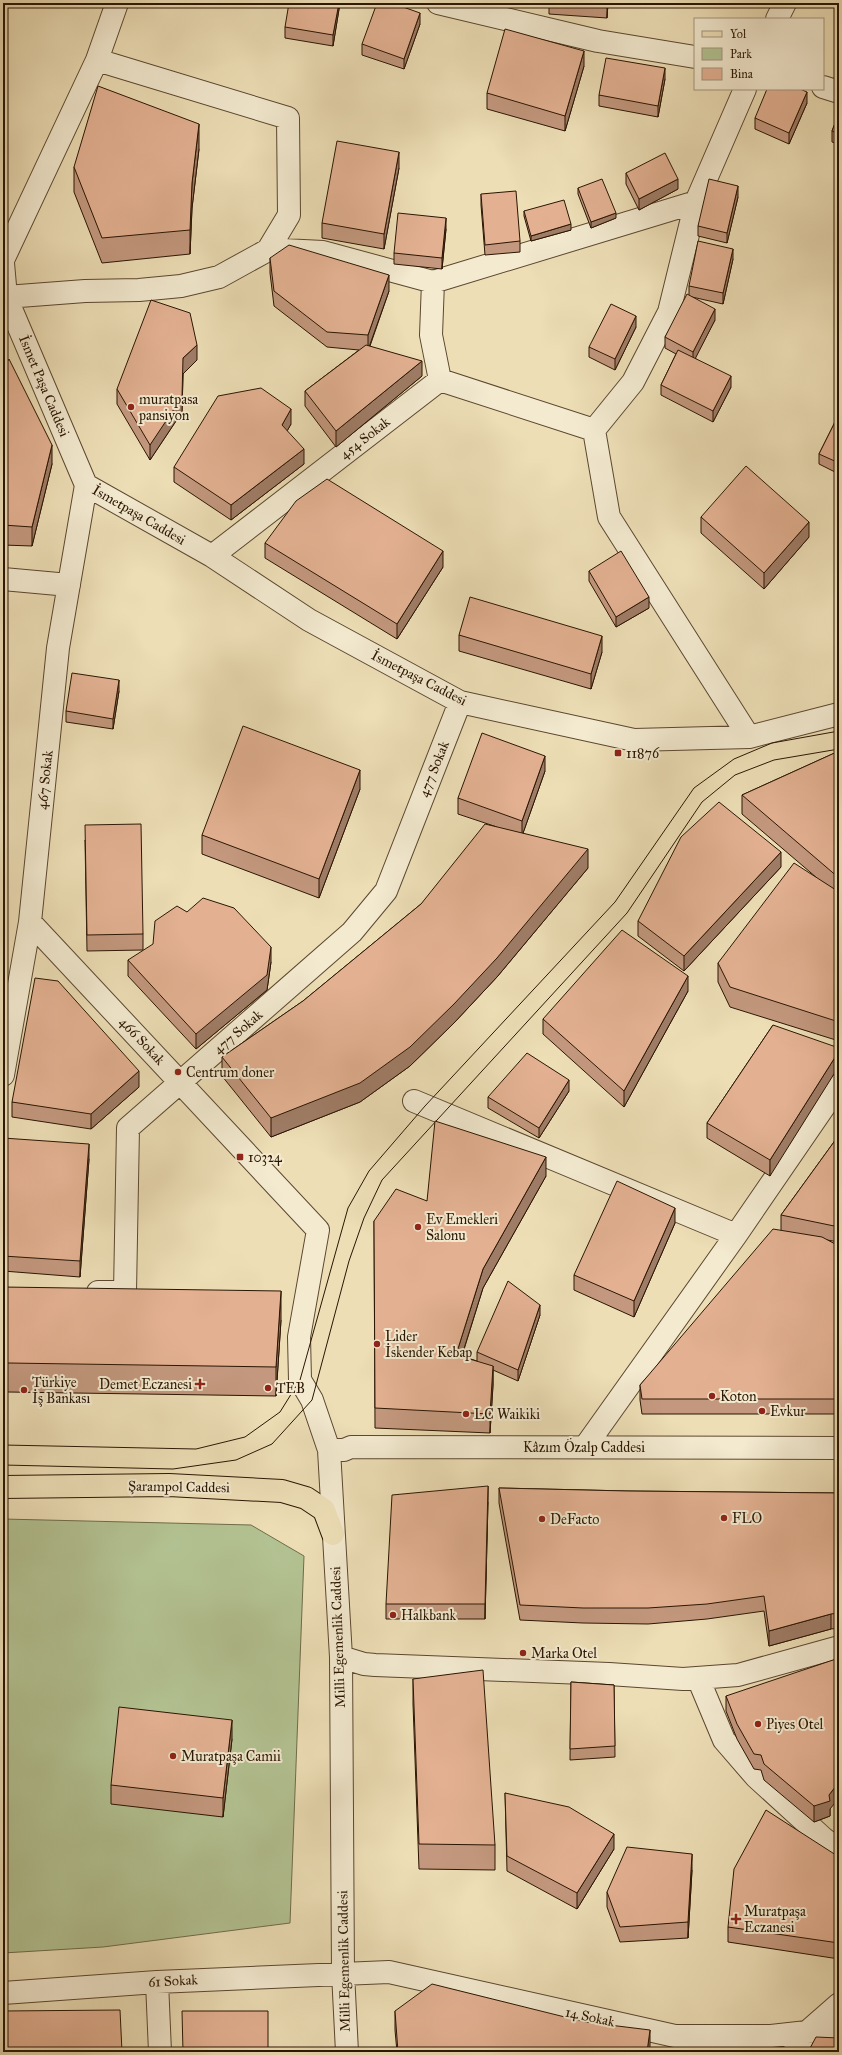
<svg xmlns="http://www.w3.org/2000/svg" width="842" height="2055" font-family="'IM FELL Great Primer',serif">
  <rect width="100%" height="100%" fill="#eddeb6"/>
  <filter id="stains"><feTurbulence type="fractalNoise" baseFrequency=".005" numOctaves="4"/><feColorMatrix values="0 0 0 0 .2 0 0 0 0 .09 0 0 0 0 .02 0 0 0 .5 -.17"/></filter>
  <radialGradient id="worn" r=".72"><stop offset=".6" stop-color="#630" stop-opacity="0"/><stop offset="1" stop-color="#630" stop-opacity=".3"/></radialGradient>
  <path fill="#b3c292" stroke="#6e6c4a" d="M 3,1519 L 251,1525 L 304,1556 L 290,1923 L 103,1947 L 3,1953 Z"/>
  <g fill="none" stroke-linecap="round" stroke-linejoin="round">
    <g stroke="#5b472f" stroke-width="24">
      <path id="minor" d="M 438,3 L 598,41 L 695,57
        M 777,19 L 785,3
        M 823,87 L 839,92
        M 745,89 L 696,202 L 669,312 L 633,382 L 594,430 L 609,517 L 749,737
        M 283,250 L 323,252 L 433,282 L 696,202
        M 3,260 L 97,60 L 117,3
        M 3,263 L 6,297 L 86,485
        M 6,297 L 85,291 L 139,290 L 181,286 L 219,277 L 268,250 L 289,215 L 288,118 L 97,60
        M 440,380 L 594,430
        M 86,485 L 212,556 L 309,620 L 460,702 L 634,740 L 749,737 L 839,714
        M 212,556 L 440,380 L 431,335 L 433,282
        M 3,579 L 69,585
        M 30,922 L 318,1230 L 299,1337 L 300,1380 L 312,1400 L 329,1450 L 341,1657 L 343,1973 L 347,2052
        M 3,1075 L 30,922 L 58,648 L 86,485
        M 414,1101 L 736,1235
        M 98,1292 L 125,1292 L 128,1128 L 352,932 L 386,891 L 460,702
        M 585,1447 L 736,1235 L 839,1085
        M 329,1450 L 344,1450 L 351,1447 L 839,1448
        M 341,1657 L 364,1664 L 375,1665 L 609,1674 L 683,1679 L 738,1675 L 839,1647
        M 698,1678 L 724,1740 L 756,1777 L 823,1838 L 839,1850
        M 157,1982 L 160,2052
        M 3,1993 L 157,1982 L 389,1972 L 675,2036 L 771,2036 L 807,2032 L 839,2030
        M 794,2052 L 807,2032 L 839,2004"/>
    </g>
    <g stroke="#2a1502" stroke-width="24">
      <path id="major" d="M 3,1487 L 169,1485 L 282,1491 L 306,1498 L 324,1510 L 333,1534"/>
    </g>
    <use href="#minor" stroke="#f3ead0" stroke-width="22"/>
    <use href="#major" stroke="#eddeb6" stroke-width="22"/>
    <path stroke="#2a1502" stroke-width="1" d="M 3,1445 L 196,1449 L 245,1437 L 280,1412 L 300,1380 L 348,1208 L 369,1171 L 425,1106 L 615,902 L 694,788 L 734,759 L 772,743 L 839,731
      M 3,1465 L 173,1469 L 236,1460 L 272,1444 L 312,1400 L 349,1261 L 364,1218 L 382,1180 L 627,913 L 702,802 L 735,775 L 774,760 L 839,749"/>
  </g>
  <path fill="#c3987e" stroke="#2a1502" d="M 340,3 L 333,46 L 285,38 L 285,27 Z
    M 497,3 L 532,3 L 532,5 Z
    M 549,3 L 608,3 L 607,18 L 549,14 Z
    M 420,24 L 404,69 L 362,55 L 362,44 Z
    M 584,66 L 565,131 L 487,109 L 487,93 Z
    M 665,79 L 658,117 L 599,106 L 599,95 Z
    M 807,103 L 789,144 L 755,129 L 755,118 Z
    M 839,113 L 839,144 L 832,142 L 832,131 Z
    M 199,149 L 192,208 L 190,254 L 102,263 L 74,192 L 74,167 Z
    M 399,168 L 384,249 L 322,238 L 322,223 Z
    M 626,173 L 678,189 L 639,210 L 626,184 Z
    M 578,188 L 616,218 L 591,228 L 578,194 Z
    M 481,194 L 520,241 L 520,252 L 485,255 L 481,205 Z
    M 738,197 L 727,243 L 698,236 L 698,226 Z
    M 524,211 L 571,230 L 531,241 L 524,216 Z
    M 446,229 L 442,269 L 394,264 L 394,253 Z
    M 270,258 L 389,291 L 370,346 L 422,376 L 336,447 L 305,406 L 305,391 L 359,350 L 327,347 L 274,306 L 270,273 Z
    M 733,259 L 723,304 L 692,297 L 715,320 L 695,358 L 731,387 L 713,422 L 661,395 L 661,385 L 676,354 L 665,348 L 665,337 L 689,296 L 689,286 Z
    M 636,327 L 615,370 L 589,357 L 589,347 Z
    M 197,360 L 183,374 L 182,412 L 150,460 L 117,404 L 117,389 Z
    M 3,369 L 52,464 L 32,546 L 3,545 Z
    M 839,414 L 839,474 L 819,464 L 819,454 Z
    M 291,424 L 287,431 L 304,464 L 231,520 L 174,482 L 174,467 Z
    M 701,517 L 809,537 L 764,589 L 701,533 Z
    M 265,543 L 443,567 L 397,639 L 265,558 Z
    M 589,571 L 649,608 L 616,627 L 589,581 Z
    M 459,635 L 602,652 L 591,689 L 459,651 Z
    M 119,691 L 113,729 L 66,722 L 66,711 Z
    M 839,751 L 839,1041 L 730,1007 L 718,982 L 718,963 L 817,878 L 742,814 L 742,795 Z
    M 545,771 L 523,833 L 588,868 L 497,977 L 454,1023 L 410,1066 L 360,1102 L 271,1137 L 222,1076 L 222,1057 L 303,1001 L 421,904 L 497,827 L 458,814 L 458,798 Z
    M 360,789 L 319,898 L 202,854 L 202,835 Z
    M 85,840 L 143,934 L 143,950 L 87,951 Z
    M 781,867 L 684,971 L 638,936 L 638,921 Z
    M 128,960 L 271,962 L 267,990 L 196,1049 L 128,976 Z
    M 688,991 L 624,1107 L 543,1034 L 543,1019 Z
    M 773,1025 L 770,1176 L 707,1138 L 707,1123 Z
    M 139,1087 L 91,1129 L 12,1117 L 12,1102 Z
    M 569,1091 L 539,1138 L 488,1108 L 488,1097 Z
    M 839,1135 L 839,1242 L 827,1240 L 839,1246 L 839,1414 L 642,1414 L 640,1400 L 640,1385 L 781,1230 L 781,1215 Z
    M 3,1138 L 89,1159 L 80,1277 L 3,1271 Z
    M 546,1176 L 483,1288 L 462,1356 L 477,1361 L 477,1352 L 540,1315 L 518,1381 L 493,1370 L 493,1385 L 490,1433 L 375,1428 L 374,1221 L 427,1201 Z
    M 675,1223 L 634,1317 L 574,1290 L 574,1275 Z
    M 3,1287 L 281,1320 L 276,1396 L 8,1392 L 3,1389 Z
    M 499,1488 L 628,1491 L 839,1493 L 839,1628 L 831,1629 L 769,1646 L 764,1611 L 707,1619 L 648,1624 L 583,1623 L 520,1620 L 499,1503 Z
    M 488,1502 L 485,1619 L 386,1619 L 386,1604 Z
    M 413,1679 L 495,1845 L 495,1870 L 419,1869 L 413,1704 Z
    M 571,1682 L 614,1685 L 615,1757 L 570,1760 Z
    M 726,1696 L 830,1809 L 830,1816 L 814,1822 L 764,1780 L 761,1770 L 754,1769 L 737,1739 L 726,1711 Z
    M 232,1739 L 223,1817 L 111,1804 L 111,1785 Z
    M 505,1793 L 614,1849 L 577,1909 L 507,1871 Z
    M 839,1857 L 839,1959 L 728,1942 L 728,1927 Z
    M 692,1870 L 688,1938 L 620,1942 L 607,1907 L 607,1892 Z
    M 395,2011 L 650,2049 L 650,2052 L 397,2052 L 395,2030 Z"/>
  <path fill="#9f7c66" stroke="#2a1502" d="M 339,3 L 340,3 L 333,46 L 333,35 Z
    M 607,3 L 608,3 L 607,18 Z
    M 420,13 L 420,24 L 404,69 L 404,59 Z
    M 584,51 L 584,66 L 565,131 L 565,116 Z
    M 665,68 L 665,79 L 658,117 L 658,106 Z
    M 807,92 L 807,103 L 789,144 L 789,133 Z
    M 199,124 L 199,149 L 192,208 L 190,254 L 190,230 L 192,183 Z
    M 399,152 L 399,168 L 384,249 L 384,234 Z
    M 678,179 L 678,189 L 639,210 L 639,199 Z
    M 738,186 L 738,197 L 727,243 L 727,233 Z
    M 616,213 L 616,218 L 591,228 L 591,222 Z
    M 446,218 L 446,229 L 442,269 L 442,258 Z
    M 571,224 L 571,230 L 531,241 L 531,236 Z
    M 733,249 L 733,259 L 723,304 L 723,293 Z
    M 389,275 L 389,291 L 368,350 L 368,335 Z
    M 715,309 L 715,320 L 693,363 L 693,352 Z
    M 636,316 L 636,327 L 615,370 L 615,359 Z
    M 197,345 L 197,360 L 183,374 L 182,412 L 150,460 L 150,445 L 183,358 Z
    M 422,361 L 422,376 L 336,447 L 336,431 Z
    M 731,376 L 731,387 L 713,422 L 713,411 Z
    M 291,409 L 291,424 L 282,440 L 282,425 Z
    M 52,445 L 52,464 L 32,546 L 32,527 Z
    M 304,449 L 304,464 L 231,520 L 231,505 Z
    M 809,522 L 809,537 L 764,589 L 764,573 Z
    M 443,551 L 443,567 L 397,639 L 397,624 Z
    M 5,582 L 5,601 L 3,622 L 3,603 Z
    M 649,597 L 649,608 L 616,627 L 616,617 Z
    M 602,636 L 602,652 L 591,689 L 591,674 Z
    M 119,680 L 119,691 L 113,729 L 113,719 Z
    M 545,756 L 545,771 L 522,836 L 522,821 Z
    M 360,770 L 360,789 L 319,898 L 319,879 Z
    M 588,849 L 588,868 L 497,977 L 454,1023 L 410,1066 L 360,1102 L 271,1137 L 271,1118 Z
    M 781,852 L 781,867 L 684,971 L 684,956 Z
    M 271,947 L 271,962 L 267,990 L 196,1049 L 196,1034 Z
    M 688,976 L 688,991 L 624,1107 L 624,1091 Z
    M 839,1051 L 839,1066 L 770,1176 L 770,1160 Z
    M 139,1071 L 139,1087 L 91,1129 L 91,1114 Z
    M 569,1080 L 569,1091 L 539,1138 L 539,1128 Z
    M 89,1144 L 89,1159 L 80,1277 L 80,1261 Z
    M 546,1157 L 546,1176 L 483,1288 L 456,1374 L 456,1355 L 483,1269 Z
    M 675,1208 L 675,1223 L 634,1317 L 634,1301 Z
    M 281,1291 L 281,1320 L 276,1396 L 276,1367 Z
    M 540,1305 L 540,1315 L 518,1381 L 518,1370 Z
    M 493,1366 L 493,1385 L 490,1433 L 490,1414 Z
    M 488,1486 L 488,1502 L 485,1619 L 485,1604 Z
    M 831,1614 L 831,1629 L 769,1646 L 769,1631 Z
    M 232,1720 L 232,1739 L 223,1817 L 223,1798 Z
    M 839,1782 L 839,1798 L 830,1809 L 830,1816 L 814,1822 L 814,1806 L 829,1795 Z
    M 614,1834 L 614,1849 L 577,1909 L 577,1893 Z
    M 692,1854 L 692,1870 L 688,1938 L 688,1922 Z
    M 7,1887 L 7,1902 L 3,1944 L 3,1928 Z
    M 650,2030 L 650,2052 L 647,2052 Z"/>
  <path fill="#e3b192" stroke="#2a1502" d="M 289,3 L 339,3 L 333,35 L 285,27 Z
    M 377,3 L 392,3 L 420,13 L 404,59 L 362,44 Z
    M 549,3 L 607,3 L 607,7 Z
    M 505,29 L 584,51 L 565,116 L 487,93 Z
    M 606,58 L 665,68 L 658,106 L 599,95 Z
    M 98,86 L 199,124 L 192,183 L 190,230 L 102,238 L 74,167 Z
    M 767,89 L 800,89 L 807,92 L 789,133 L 755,118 Z
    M 839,113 L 839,134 L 832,131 Z
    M 337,141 L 399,152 L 384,234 L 322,223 Z
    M 665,153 L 678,179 L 639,199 L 626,173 Z
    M 602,179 L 616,213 L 591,222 L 578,188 Z
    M 709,179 L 738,186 L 727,233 L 698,226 Z
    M 516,191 L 520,241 L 485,245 L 481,194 Z
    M 564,200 L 571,224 L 531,236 L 524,211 Z
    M 398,213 L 446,218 L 442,258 L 394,253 Z
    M 698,241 L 733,249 L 723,293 L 689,286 Z
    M 289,245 L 389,275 L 368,335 L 327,332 L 274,291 L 270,258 Z
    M 687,294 L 715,309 L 693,352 L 665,337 Z
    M 151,300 L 190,313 L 197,345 L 183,358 L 182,397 L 150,445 L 117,389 Z
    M 611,304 L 636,316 L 615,359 L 589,347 Z
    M 366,345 L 422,361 L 336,431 L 305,391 Z
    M 678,350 L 731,376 L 713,411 L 661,385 Z
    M 9,359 L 52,445 L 32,527 L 3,525 L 3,369 Z
    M 261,388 L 291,409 L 282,425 L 304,449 L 231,505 L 174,467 L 218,396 Z
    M 839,414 L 839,463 L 819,454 Z
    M 746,466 L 809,522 L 764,573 L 701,517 Z
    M 327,479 L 443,551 L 397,624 L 265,543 L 296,501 Z
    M 621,551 L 649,597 L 616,617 L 589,571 Z
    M 3,581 L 5,582 L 3,603 Z
    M 470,597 L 602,636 L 591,674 L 459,635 Z
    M 72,673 L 119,680 L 113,719 L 66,711 Z
    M 243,726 L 360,770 L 319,879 L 202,835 Z
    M 482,733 L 545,756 L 522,821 L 458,798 Z
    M 839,751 L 839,878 L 742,795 Z
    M 719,802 L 781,852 L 684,956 L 638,921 L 681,837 Z
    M 141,824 L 143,934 L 87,935 L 85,825 Z
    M 485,824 L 588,849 L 497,958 L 454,1004 L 410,1047 L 360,1083 L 271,1118 L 222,1057 L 303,1001 L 421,904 Z
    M 794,863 L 839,892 L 839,1022 L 730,987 L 718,963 Z
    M 203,898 L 234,908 L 271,947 L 267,975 L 196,1034 L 128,960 L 153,944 L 155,921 L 177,906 L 187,912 Z
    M 622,930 L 688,976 L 624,1091 L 543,1019 Z
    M 35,978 L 58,981 L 139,1071 L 91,1114 L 12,1102 Z
    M 773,1025 L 839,1048 L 839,1051 L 770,1160 L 707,1123 Z
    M 527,1053 L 569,1080 L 539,1128 L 488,1097 Z
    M 435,1121 L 546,1157 L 483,1269 L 456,1355 L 493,1366 L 490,1414 L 375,1408 L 374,1221 L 396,1189 L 427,1201 Z
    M 839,1135 L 839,1227 L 781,1215 Z
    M 3,1138 L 89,1144 L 80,1261 L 3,1256 Z
    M 617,1181 L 675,1208 L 634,1301 L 574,1275 Z
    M 773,1229 L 822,1237 L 839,1246 L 839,1399 L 642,1399 L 640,1385 Z
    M 508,1281 L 540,1305 L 518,1370 L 477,1352 Z
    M 3,1287 L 281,1291 L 276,1367 L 8,1363 L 3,1360 Z
    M 488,1486 L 485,1604 L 386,1604 L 392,1495 Z
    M 499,1488 L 628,1491 L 839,1493 L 839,1613 L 831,1614 L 769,1631 L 764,1596 L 707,1604 L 648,1608 L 583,1608 L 520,1605 Z
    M 839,1658 L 839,1782 L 829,1795 L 830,1801 L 814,1806 L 764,1764 L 761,1755 L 754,1754 L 737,1724 L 726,1696 Z
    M 483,1670 L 495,1845 L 419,1844 L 413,1679 Z
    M 571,1682 L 614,1685 L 615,1746 L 570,1749 Z
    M 119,1707 L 232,1720 L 223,1798 L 111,1785 Z
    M 505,1793 L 569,1807 L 614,1834 L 577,1893 L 507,1856 Z
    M 766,1810 L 839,1857 L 839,1943 L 728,1927 L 734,1869 Z
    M 627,1847 L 692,1854 L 688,1922 L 620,1927 L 607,1892 Z
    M 3,1886 L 7,1887 L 3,1928 Z
    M 432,1984 L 585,2022 L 650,2030 L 647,2052 L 398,2052 L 395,2011 Z
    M 120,2010 L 122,2052 L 3,2052 L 3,2011 Z
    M 182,2011 L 268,2011 L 268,2052 L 183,2052 Z
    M 816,2037 L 839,2038 L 839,2052 L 808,2052 Z"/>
  <g fill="#8f2418" stroke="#f3ead0" stroke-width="1.5">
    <circle cx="131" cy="407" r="4"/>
    <rect x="614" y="749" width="8" height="8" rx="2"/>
    <circle cx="178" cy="1072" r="4"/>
    <rect x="236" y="1153" width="8" height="8" rx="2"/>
    <circle cx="418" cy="1227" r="4"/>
    <circle cx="377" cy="1344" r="4"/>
    <path d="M198 1378h4v4h4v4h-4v4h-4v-4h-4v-4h4z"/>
    <circle cx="268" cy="1388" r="4"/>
    <circle cx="24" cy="1390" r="4"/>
    <circle cx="712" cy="1396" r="4"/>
    <circle cx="762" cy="1411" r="4"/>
    <circle cx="466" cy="1414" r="4"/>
    <circle cx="724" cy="1518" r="4"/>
    <circle cx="542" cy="1519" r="4"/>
    <circle cx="393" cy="1615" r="4"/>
    <circle cx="523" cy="1653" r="4"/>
    <circle cx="758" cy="1724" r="4"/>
    <circle cx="173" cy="1756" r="4"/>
    <path d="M734 1913h4v4h4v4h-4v4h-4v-4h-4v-4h4z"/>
  </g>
  <g text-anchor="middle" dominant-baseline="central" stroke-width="4" stroke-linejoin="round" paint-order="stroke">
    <g font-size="14" fill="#2a1502" stroke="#f3ead0">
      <text transform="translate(44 386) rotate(67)">İsmet Paşa Caddesi</text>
      <text transform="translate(365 438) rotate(-38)">454 Sokak</text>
      <text transform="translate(139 515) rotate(30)">İsmetpaşa Caddesi</text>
      <text transform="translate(419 678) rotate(27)">İsmetpaşa Caddesi</text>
      <text transform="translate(434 769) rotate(-68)">477 Sokak</text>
      <text transform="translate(45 780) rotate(-84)">467 Sokak</text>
      <text transform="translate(238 1032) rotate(-41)">477 Sokak</text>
      <text transform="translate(142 1041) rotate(47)">466 Sokak</text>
      <text x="584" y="1447">Kâzım Özalp Caddesi</text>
      <text transform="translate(179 1487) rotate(1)">Şarampol Caddesi</text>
      <text transform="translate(338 1637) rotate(-92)">Milli Egemenlik Caddesi</text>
      <text transform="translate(344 1961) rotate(-91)">Milli Egemenlik Caddesi</text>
      <text transform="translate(173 1981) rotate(-3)">61 Sokak</text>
      <text transform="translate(590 2017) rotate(12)">14 Sokak</text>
    </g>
    <g font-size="14" fill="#2a1502" stroke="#f3ead0" text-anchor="start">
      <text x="139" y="399">muratpasa<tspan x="139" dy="16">pansiyon</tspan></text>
      <text x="626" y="753">11876</text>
      <text x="186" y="1072">Centrum doner</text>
      <text x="248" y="1157">10324</text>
      <text x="426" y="1219">Ev Emekleri<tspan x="426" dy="16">Salonu</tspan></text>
      <text x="385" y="1336">Lider<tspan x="385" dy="16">İskender Kebap</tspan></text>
      <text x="32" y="1382">Türkiye<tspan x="32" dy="16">İş Bankası</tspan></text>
      <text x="192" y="1384" text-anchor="end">Demet Eczanesi</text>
      <text x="276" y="1388">TEB</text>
      <text x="720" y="1396">Koton</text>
      <text x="770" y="1411">Evkur</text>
      <text x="474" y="1414">LC Waikiki</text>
      <text x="732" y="1518">FLO</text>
      <text x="550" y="1519">DeFacto</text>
      <text x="401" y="1615">Halkbank</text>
      <text x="531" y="1653">Marka Otel</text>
      <text x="766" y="1724">Piyes Otel</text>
      <text x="181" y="1756">Muratpaşa Camii</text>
      <text x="744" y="1911">Muratpaşa<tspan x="744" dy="16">Eczanesi</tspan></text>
    </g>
  </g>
  <rect width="842" height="2055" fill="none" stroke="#eddeb6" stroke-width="16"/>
  <rect x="4" y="4" width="834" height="2047" fill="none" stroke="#2a1502" stroke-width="2"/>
  <rect x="8" y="8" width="826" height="2039" fill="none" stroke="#2a1502"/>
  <rect x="694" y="18" width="130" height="72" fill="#f3ead0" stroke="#a3957e"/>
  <rect x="702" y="31" width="20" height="6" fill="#eddeb6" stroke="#a3957e"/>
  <text x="730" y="38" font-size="12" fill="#2a1502">Yol</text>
  <rect x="702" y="48" width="20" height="12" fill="#b3c292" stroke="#a3957e"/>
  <text x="730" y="58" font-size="12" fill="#2a1502">Park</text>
  <rect x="702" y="68" width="20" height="12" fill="#e3b192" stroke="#a3957e"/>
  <text x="730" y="78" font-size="12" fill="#2a1502">Bina</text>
  <rect width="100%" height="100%" filter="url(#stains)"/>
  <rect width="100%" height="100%" fill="url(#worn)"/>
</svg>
